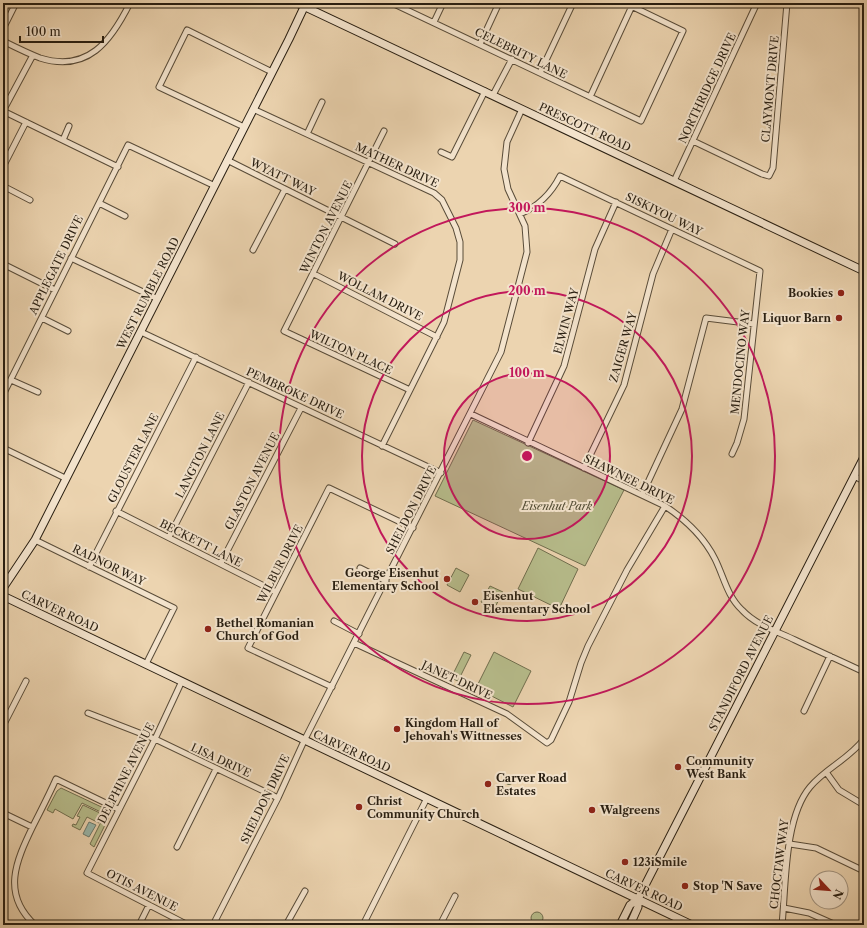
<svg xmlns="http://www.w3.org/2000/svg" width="867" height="928" font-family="'Libre Caslon Text',serif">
  <rect width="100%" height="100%" fill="#ecd4b0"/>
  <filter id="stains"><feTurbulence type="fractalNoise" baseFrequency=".005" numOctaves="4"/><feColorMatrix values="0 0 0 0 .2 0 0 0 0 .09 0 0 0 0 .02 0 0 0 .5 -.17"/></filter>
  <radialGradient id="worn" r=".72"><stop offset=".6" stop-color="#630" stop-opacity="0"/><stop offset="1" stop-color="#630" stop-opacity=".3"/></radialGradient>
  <path fill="#b7bd8c" stroke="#706e4e" d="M 473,420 L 624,490 L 585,566 L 435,496 Z
    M 538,548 L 578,569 L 559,609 L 518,589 Z
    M 456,568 L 469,575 L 460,592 L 447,585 Z
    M 490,586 L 503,592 L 494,609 L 481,602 Z
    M 464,652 L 471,655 L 458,681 L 451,678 Z
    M 494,652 L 531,671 L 513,707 L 476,688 Z
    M504.5 780a4.5 4.5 0 1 1 9 0a4.5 4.5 0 1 1-9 0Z
    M 61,788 L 110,811 L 110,815 L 94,847 L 90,844 L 105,814 L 82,803 L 73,819 L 55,809 L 53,813 L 47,810 L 57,791 Z
    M 83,805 L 102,814 L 99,823 L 87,817 L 80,830 L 72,826 L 73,824 L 76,825 L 80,817 L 77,816 Z
    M531 918a6 6 0 1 1 12 0a6 6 0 1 1-12 0Z"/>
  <path fill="#99b8ac" stroke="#6c7a6e" d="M 89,822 L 96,825 L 89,837 L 83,834 Z"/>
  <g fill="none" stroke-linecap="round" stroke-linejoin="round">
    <g stroke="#594c39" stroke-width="7">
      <path id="street" d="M 392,3 L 641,121 L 683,31 L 625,3
        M 434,22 L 443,3
        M 3,29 L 16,3
        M 3,41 C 15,47 27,53 40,58 C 88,73 111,41 130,3
        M 480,44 L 499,3
        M 540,73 L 573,3
        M 493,95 L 512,59
        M 590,97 L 632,6
        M 253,109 L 434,193 L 442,200 L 456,228 L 460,242 L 460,260 L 444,322 L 382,446
        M 3,111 L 118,167
        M 3,111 L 33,55
        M 244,127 L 159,87 L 187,30 L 272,72
        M 384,131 L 284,331 L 410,390
        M 307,134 L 322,102
        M 63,140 L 69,126
        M 693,141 L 762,174 L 769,176 L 773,168 L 787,3
        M 441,152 L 452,157 L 485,91
        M 227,160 L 395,244
        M 3,167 L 26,122
        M 674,181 L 757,3
        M 3,186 L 30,200
        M 99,203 L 125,216
        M 520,214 C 539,206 551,194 560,176 L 760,271 L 744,419 L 737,443 L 732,454
        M 253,250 L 285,189
        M 71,258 L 158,299
        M 3,264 L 55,290
        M 314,274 L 437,337
        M 42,318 L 68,331
        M 141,332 L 441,473
        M 11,380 L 38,392
        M 3,395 L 128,145 L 215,186
        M 471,414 L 665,506 C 686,520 704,537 715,559 C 724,577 727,596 742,610 C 756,625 776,631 795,640 C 818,651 841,661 864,672
        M 528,443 L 564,366 L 595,249 L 616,202
        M 3,448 L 65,478
        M 584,468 L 624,385 L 653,274 L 672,229
        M 854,476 L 864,481
        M 642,495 L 682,409 L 706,318 L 754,324
        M 116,511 L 276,592
        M 169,537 L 249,382
        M 35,540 L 174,608 L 146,664
        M 221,563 L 301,408
        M 89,567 L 196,357
        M 360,568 L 386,581
        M 334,621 L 359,634
        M 354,643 L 507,714 L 547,743 L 551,740 L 569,702 L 581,663 L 588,646 L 627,570 L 665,506
        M 182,681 L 155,739 L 87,873 L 188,925
        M 332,687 L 248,648 L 329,488 L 413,528
        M 804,711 L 830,656
        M 3,713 L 8,715
        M 88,713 L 155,739 L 278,798
        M 3,726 L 26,681
        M 826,772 L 839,790 L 864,805
        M 3,813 L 32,827
        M 790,844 L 816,848 L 864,871
        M 177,847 L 216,769
        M 784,908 L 809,913 L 836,925
        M 35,925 C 1,894 16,861 33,826 C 41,810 49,795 56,779 L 118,809
        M 139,925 L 149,905
        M 213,925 L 278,798 L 304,741 L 501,352 L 527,252 L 525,226 L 508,189 L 504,169 L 507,142 L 522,109
        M 286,925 L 305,891
        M 363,925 L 427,798
        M 440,925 L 455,896
        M 782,925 C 786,885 784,818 810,787 C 826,768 849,759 864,739"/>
    </g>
    <g stroke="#281e11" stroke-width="9">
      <path id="secondary" d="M 297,3 L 864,271
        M 3,588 L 35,540 L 289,39 L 306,3
        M 3,596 L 692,925
        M 620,925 L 630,905 L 638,899 L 864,457
        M 630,925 L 638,907 L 638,899"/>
    </g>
    <use href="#street" stroke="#f3e3cc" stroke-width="5"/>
    <use href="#secondary" stroke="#f3e3cc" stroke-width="7"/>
  </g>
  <circle cx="527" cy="456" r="83" fill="#c2185b" fill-opacity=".12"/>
  <g fill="none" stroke="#c2185b" stroke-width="2">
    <circle cx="527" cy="456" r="83"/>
    <circle cx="527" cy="456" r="165"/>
    <circle cx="527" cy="456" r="248"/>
  </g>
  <g fill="#8f2418" stroke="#f3e3cc" stroke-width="1.5">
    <circle cx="841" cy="293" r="4"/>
    <circle cx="839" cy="318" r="4"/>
    <circle cx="447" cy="579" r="4"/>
    <circle cx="475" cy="602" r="4"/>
    <circle cx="208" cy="629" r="4"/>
    <circle cx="397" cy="729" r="4"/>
    <circle cx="678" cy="767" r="4"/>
    <circle cx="488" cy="784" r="4"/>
    <circle cx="359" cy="807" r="4"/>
    <circle cx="592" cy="810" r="4"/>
    <circle cx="625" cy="862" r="4"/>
    <circle cx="685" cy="886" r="4"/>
  </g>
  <g text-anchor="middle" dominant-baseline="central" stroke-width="4" stroke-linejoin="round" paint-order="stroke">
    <g font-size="11" fill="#281e11" stroke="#f3e3cc">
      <text transform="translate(521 53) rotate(26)">CELEBRITY LANE</text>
      <text transform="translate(707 88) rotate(-65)">NORTHRIDGE DRIVE</text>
      <text transform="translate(770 89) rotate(-85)">CLAYMONT DRIVE</text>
      <text transform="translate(585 127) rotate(25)">PRESCOTT ROAD</text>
      <text transform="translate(397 165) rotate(25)">MATHER DRIVE</text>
      <text transform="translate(283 177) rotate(26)">WYATT WAY</text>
      <text transform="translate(664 214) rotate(26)">SISKIYOU WAY</text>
      <text transform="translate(326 227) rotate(-63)">WINTON AVENUE</text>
      <text transform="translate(56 265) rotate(-64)">APPLEGATE DRIVE</text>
      <text transform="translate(148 293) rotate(-63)">WEST RUMBLE ROAD</text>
      <text transform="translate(380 296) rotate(27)">WOLLAM DRIVE</text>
      <text transform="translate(566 321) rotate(-75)">ELWIN WAY</text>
      <text transform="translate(623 347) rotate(-74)">ZAIGER WAY</text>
      <text transform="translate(351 352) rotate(25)">WILTON PLACE</text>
      <text transform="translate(740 362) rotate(-84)">MENDOCINO WAY</text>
      <text transform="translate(295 393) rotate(25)">PEMBROKE DRIVE</text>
      <text transform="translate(200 455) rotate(-63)">LANGTON LANE</text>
      <text transform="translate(133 458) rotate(-63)">GLOUSTER LANE</text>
      <text transform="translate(629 479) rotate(26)">SHAWNEE DRIVE</text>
      <text transform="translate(252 481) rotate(-63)">GLASTON AVENUE</text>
      <text transform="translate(411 510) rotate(-63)">SHELDON DRIVE</text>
      <text transform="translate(201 543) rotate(27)">BECKETT LANE</text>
      <text transform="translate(280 564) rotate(-63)">WILBUR DRIVE</text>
      <text transform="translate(109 565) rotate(26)">RADNOR WAY</text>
      <text transform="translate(60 611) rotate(25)">CARVER ROAD</text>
      <text transform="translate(741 673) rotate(-63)">STANDIFORD AVENUE</text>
      <text transform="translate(457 680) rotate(25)">JANET DRIVE</text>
      <text transform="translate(352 751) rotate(25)">CARVER ROAD</text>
      <text transform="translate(221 760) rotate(25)">LISA DRIVE</text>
      <text transform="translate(126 773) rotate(-63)">DELPHINE AVENUE</text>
      <text transform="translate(265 799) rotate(-64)">SHELDON DRIVE</text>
      <text transform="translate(779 864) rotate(-83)">CHOCTAW WAY</text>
      <text transform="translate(142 890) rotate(27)">OTIS AVENUE</text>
      <text transform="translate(644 890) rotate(25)">CARVER ROAD</text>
    </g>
    <g font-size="11" font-weight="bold" fill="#281e11" stroke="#f3e3cc" text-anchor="start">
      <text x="833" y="293" text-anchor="end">Bookies</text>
      <text x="831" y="318" text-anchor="end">Liquor Barn</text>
      <text x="439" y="573" text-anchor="end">George Eisenhut<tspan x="439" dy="13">Elementary School</tspan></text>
      <text x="483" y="596">Eisenhut<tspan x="483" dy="13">Elementary School</tspan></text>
      <text x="216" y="623">Bethel Romanian<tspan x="216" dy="13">Church of God</tspan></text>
      <text x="405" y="723">Kingdom Hall of<tspan x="405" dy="13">Jehovah's Wittnesses</tspan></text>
      <text x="686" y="761">Community<tspan x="686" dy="13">West Bank</tspan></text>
      <text x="496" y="778">Carver Road<tspan x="496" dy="13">Estates</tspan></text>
      <text x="367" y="801">Christ<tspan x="367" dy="13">Community Church</tspan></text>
      <text x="600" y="810">Walgreens</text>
      <text x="633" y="862">123iSmile</text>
      <text x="693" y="886">Stop 'N Save</text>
    </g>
    <g font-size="11" font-style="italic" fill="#534e36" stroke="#f3e3cc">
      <text x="557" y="506">Eisenhut Park</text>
    </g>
  </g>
  <circle cx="527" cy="456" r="6" fill="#c2185b" stroke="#f3e3cc" stroke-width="2"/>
  <g font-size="12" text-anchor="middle" font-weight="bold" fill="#c2185b" stroke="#f3e3cc" stroke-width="4" stroke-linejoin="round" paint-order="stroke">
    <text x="527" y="212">300 m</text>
    <text x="527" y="295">200 m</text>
    <text x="527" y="377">100 m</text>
  </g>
  <rect width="867" height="928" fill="none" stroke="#ecd4b0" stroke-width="16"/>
  <rect x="4" y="4" width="859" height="920" fill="none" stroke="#281e11" stroke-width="2"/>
  <rect x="8" y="8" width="851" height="912" fill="none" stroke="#281e11"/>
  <g transform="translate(829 890) rotate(116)"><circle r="19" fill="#f3e3cc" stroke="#a29481"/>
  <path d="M0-3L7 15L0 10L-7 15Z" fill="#8f2418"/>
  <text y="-6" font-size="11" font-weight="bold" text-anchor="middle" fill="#281e11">N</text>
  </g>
  <path d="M20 36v6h83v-6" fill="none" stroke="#281e11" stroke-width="2"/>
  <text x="26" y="36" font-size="12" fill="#281e11" stroke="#f3e3cc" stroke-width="3" paint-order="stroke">100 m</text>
  <rect width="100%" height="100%" filter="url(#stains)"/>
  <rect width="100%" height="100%" fill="url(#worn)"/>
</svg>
